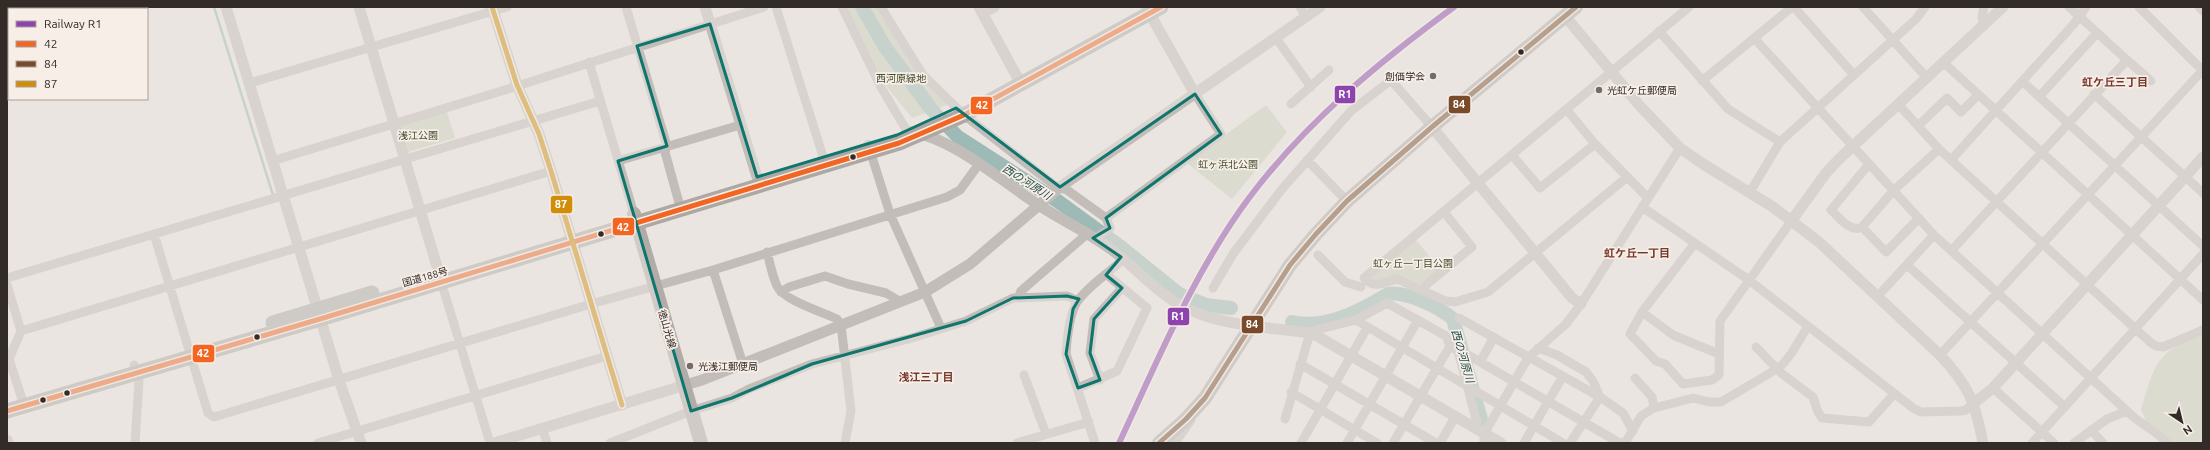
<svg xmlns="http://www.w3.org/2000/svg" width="2210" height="450" font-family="Ubuntu,'Noto Sans JP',sans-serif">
  <rect width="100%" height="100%" fill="#eae5e0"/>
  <path fill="#cccebc" d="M 846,7 L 877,7 L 921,76 L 947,105 L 912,118 L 887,87 Z
    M 1266,105 L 1287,132 L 1232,199 L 1187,163 Z
    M 447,112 L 455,138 L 408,152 L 400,125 Z
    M 1416,240 L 1440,269 L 1422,285 L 1405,278 L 1374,283 L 1371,280 L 1372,275 Z
    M 2203,336 L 2203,443 L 2171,443 L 2146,421 L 2141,409 C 2155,367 2155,349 2203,336 Z"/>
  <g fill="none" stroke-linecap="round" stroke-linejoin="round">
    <path stroke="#9ebab7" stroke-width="2.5" d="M 214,7 L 273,195"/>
    <path stroke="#9ebab7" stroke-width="14" d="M 862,7 L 885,47 L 931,109 L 958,137 L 1059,202 L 1122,248 L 1179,294 L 1206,305 L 1231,308
      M 1292,322 C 1325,330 1360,311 1388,294 C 1406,291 1439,307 1453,319 L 1482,423"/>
    <path stroke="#c3bdb9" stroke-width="9" d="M 626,7 L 667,146 L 665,152 L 681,210
      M 776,7 L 826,166
      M 842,7 L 882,89 L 907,131
      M 881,7 L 923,75 L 964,115 L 1054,185 L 1067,190 L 1106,218 L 1110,228 L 1095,238
      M 1300,7 L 1306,17
      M 1794,7 L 1854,75
      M 1863,7 L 1927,78
      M 2139,7 L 2202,70
      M 2199,7 L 2203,11
      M 1984,26 L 1982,17 L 1984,7
      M 1659,31 L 1728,109 L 1780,142
      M 1276,38 L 1311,87
      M 1754,38 L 1934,235 L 2127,411 L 2107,419 L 2074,443
      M 2127,60 L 2151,81
      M 589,62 L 634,214
      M 1943,62 L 2203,300
      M 1702,81 L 1792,7
      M 2023,82 L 2203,246
      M 250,83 L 507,7
      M 2094,94 L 2203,193
      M 2039,97 L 2097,33
      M 1291,104 L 1329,70
      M 1898,104 L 1939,149 L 2151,343 L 2156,346 L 2163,347 L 2203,330
      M 1567,110 L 1595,144 L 1648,198
      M 1918,126 L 1947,98 L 1961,112 L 1978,95
      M 868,144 L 890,214 L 941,328
      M 1512,155 L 1540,188 L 1595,144
      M 1307,160 L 1347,201
      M 1951,160 L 2073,25 L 2086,7
      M 272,161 L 508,89 L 764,7
      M 618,161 L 740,125
      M 1869,164 L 1831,210 C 1840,218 1850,233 1862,227 L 1894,190 L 1939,149
      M 1626,178 L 1488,292 L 1455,302 L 1446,301 L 1397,279 C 1383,282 1375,290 1364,278 L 1689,7
      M 1750,192 L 1780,142 L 1916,19 L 1925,7
      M 1642,207 L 1749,280 L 1913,408 L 1921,412 L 1961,411 L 1966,410 L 1974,403
      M 1106,218 L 1221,134 L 1195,94
      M 1862,227 L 1886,252 L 1919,218
      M 154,234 L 208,413 L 214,417 L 591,304 L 713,270 L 947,197 L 960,190 L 979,164
      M 1695,243 L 1642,312 L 1630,334 L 1656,361 L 1665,364 L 1683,384 L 1712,380 L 1719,375 L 1720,321 L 1792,220
      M 1952,250 L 2127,60 L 2069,7
      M 767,252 C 770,263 772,275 777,286 C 783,300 822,312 837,319 L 841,325 L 851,411 L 845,443
      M 1318,255 L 1345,282 L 1361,287
      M 1907,265 L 2065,407
      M 713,270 L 743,364
      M 7,278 L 600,101
      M 440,278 L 490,443
      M 7,285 L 21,331 L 9,359 L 22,399
      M 1213,288 L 1233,254 L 1282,189 L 1351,111 L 1391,80 L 1432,127
      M 1424,290 L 1427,284 L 1472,247 L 1444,212
      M 781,292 L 789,287 L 825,276 L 848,284 L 886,293 L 901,302
      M 1019,296 L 1021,291 L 1087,234
      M 1877,297 L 1934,235
      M 1642,312 L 1673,335 L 1719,354
      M 1459,318 L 1600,397 L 1570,443
      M 1356,320 L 1563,443
      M 21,331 L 551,171
      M 1756,347 L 1781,373 L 1813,397 L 1818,412 L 1822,418 L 1869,422 L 1894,394
      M 1538,348 L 1557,355 L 1586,372 L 1593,381 L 1600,397 L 1623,413 L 1633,431
      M 1468,355 L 1618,442 L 1625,443 L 1641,416 L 1654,408 L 1693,398 L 1709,402 L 1721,402 L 1770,373 L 1782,365 L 1791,354 L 1808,326
      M 1940,355 L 2203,70
      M 1480,362 L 1494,337
      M 1300,364 L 1436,443
      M 134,365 L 139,381 L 135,443
      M 1024,375 L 1046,434
      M 1635,378 L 1652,397 L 1654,408
      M 1100,380 L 1090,353 L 1094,319 L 1122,288
      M 1078,388 L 1117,371 L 1147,308 L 1106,274
      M 1993,388 L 2054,443
      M 1291,392 L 1377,443
      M 2127,411 C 2139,424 2156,430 2167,443
      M 1285,419 L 1310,333 L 1316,330 L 1356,320 L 1387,303 L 1446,336 L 1450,346
      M 542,428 L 547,443
      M 2091,430 L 2103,443
      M 318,443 L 607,356
      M 610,443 L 691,411 L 732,398 L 749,389 L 812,364 L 912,338 L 966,321 L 1013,298 L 1067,296 L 1078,301
      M 1017,443 L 1089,422
      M 1095,443 L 1066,354 C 1067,339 1069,315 1077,302 C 1087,287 1106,275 1119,263 L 1121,257
      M 1175,443 L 1191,420
      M 1301,443 L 1367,328
      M 1347,443 L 1418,320
      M 1393,443 L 1450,346 L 1458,351 L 1477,423 L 1475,428
      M 1440,443 L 1455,417
      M 1484,443 L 1484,434 L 1525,363 L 1529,357 L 1566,324 L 1581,304 L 1680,148
      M 1524,443 L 1563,376
      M 2032,443 L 2203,254"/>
    <path stroke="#c3bdb9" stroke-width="11" d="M 226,7 L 339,380 L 361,443
      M 359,7 L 439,273
      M 492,7 L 517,85 L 539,134 L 551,171 L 622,405
      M 705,7 L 757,177
      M 979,7 L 1021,84
      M 1146,7 L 1195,94
      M 982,13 L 994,7
      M 1565,16 L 1639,105 L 1680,148 L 1703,164 L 1773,207 L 1819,242 L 1940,355 C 1969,386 1975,402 1983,443
      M 1432,127 L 1572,298 L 1581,304
      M 907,131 C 954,137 1004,184 1045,209 C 1067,223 1091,234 1112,250 C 1135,267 1155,291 1180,305 C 1216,326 1269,327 1310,333 L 1317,336 L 1501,443
      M 1792,220 L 1826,173 L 1839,159 L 2003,7
      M 1974,403 L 1993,388 L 2203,157
      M 7,440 L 8,443
      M 494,443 L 702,380 L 925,292 L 970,264 L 1060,187 L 1320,7"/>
    <path stroke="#b2aca8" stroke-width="14" d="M 634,214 L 701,443
      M 1159,443 L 1186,419 L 1205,398 L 1290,265 L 1316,234 L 1347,201 L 1432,127 L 1576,7"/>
    <path stroke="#aea8a4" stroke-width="15" d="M 273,323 L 372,293
      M 7,411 L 320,319 L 899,143 L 964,115 L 1161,7"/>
    <g stroke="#f7eee7" stroke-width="8">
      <path id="bus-1" d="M 7,411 L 320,319 L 899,143 L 964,115 L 1161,7"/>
    </g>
    <g stroke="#f7eee7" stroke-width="8">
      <path id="bus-2" d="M 1159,443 L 1186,419 L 1205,398 L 1290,265 L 1316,234 L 1347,201 L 1432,127 L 1576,7"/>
    </g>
    <g stroke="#f7eee7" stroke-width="8">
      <path id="bus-3" d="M 492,7 L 517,85 L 539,134 L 551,171 L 622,405"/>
    </g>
    <use href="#bus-1" stroke="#f26522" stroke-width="5"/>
    <use href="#bus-2" stroke="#7a4b2a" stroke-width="5"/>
    <use href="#bus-3" stroke="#d08d08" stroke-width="5"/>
    <g stroke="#f7eee7" stroke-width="9">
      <path id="rail-1" d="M 1119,443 C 1157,362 1195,270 1249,198 C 1306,122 1379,62 1454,7"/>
    </g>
    <use href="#rail-1" stroke="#8e44ad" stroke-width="6"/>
  </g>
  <path d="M0 0H2210V450H0ZM 710,24 L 757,177 L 897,135 L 956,108 L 1060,187 L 1195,94 L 1221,134 L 1106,218 L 1110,228 L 1093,238 L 1121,257 L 1106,275 L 1122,288 L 1094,319 L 1090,353 L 1100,380 L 1078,388 L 1066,354 L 1073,309 L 1079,299 L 1067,296 L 1013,298 L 966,321 L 812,364 L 732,398 L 691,411 L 618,161 L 667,146 L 637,46 Z" fill="#eae5e0" fill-opacity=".55" fill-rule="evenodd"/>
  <path fill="none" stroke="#0f766e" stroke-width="3" stroke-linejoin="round" d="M 710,24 L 757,177 L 897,135 L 956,108 L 1060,187 L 1195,94 L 1221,134 L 1106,218 L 1110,228 L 1093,238 L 1121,257 L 1106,275 L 1122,288 L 1094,319 L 1090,353 L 1100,380 L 1078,388 L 1066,354 L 1073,309 L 1079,299 L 1067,296 L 1013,298 L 966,321 L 812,364 L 732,398 L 691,411 L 618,161 L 667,146 L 637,46 Z"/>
  <g fill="#332b28" stroke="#f7eee7" stroke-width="1.5">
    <circle cx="1521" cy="52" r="3.5"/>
    <circle cx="853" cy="157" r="3.5"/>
    <circle cx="601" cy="234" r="3.5"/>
    <circle cx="257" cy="337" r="3.5"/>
    <circle cx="67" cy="393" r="3.5"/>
    <circle cx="43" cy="400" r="3.5"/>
  </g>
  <g fill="#736c68" stroke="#f7eee7" stroke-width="1.5">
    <circle cx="1433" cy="76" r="4"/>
    <circle cx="1599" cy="90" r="4"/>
    <circle cx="690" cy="366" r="4"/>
  </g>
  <g text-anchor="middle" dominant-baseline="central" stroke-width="3.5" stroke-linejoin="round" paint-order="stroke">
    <g font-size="10" fill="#332b28" stroke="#f7eee7" text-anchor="start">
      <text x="1425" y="76" text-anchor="end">創価学会</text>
      <text x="1607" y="90">光虹ケ丘郵便局</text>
      <text x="698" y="366">光浅江郵便局</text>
    </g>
    <g font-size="10" fill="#454e2f" stroke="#f7eee7">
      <text x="901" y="78">西河原緑地</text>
      <text x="418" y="135">浅江公園</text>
      <text x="1228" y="164">虹ヶ浜北公園</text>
      <text x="1413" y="263">虹ヶ丘一丁目公園</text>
    </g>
    <g font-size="10" fill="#332b28" stroke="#f7eee7">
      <text transform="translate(425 277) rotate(-16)">国道188号</text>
      <text transform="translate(667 329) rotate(74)">徳山光線</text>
    </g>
    <g font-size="11" font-weight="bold" fill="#77382c" stroke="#f7eee7">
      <text x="2115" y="82">虹ケ丘三丁目</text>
      <text x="1637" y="253">虹ケ丘一丁目</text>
      <text x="926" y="377">浅江三丁目</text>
    </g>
    <g font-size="11" font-style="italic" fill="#234f4e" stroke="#f7eee7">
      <text transform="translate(1027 182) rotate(33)">西の河原川</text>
      <text transform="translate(1463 356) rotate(74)">西の河原川</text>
    </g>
  </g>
  <g stroke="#f7eee7" stroke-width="1.5">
    <rect x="1334" y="85" width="22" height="19" rx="4" fill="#8e44ad"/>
    <rect x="1448" y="95" width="23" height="19" rx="4" fill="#7a4b2a"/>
    <rect x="970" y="96" width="23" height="19" rx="4" fill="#f26522"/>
    <rect x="550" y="195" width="23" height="19" rx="4" fill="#d08d08"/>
    <rect x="612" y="217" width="23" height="19" rx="4" fill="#f26522"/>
    <rect x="1167" y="307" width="23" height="19" rx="4" fill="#8e44ad"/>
    <rect x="1241" y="315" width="23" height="19" rx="4" fill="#7a4b2a"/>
    <rect x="192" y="344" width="23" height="19" rx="4" fill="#f26522"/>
  </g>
  <g font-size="11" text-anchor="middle" font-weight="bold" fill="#fff">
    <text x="1345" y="98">R1</text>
    <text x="1459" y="108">84</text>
    <text x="982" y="109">42</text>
    <text x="561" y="208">87</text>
    <text x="623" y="231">42</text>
    <text x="1178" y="320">R1</text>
    <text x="1252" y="328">84</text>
    <text x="203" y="357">42</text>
  </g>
  <rect width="2210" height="450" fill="none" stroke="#332b28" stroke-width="16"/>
  <rect x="8" y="8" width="140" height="92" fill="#f7eee7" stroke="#a9a09b"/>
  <rect x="16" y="21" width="20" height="6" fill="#8e44ad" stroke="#a9a09b"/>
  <text x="44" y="28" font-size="12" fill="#332b28">Railway R1</text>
  <rect x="16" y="41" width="20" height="6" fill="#f26522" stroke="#a9a09b"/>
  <text x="44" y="48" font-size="12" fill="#332b28">42</text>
  <rect x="16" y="61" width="20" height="6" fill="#7a4b2a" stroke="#a9a09b"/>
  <text x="44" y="68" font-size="12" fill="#332b28">84</text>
  <rect x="16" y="81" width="20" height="6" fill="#d08d08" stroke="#a9a09b"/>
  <text x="44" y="88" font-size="12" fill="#332b28">87</text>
  <g transform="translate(2182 422) rotate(145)" stroke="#f7eee7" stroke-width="3" paint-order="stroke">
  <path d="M0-3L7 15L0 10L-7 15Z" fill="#332b28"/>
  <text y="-6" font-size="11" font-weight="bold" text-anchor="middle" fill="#332b28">N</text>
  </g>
</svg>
